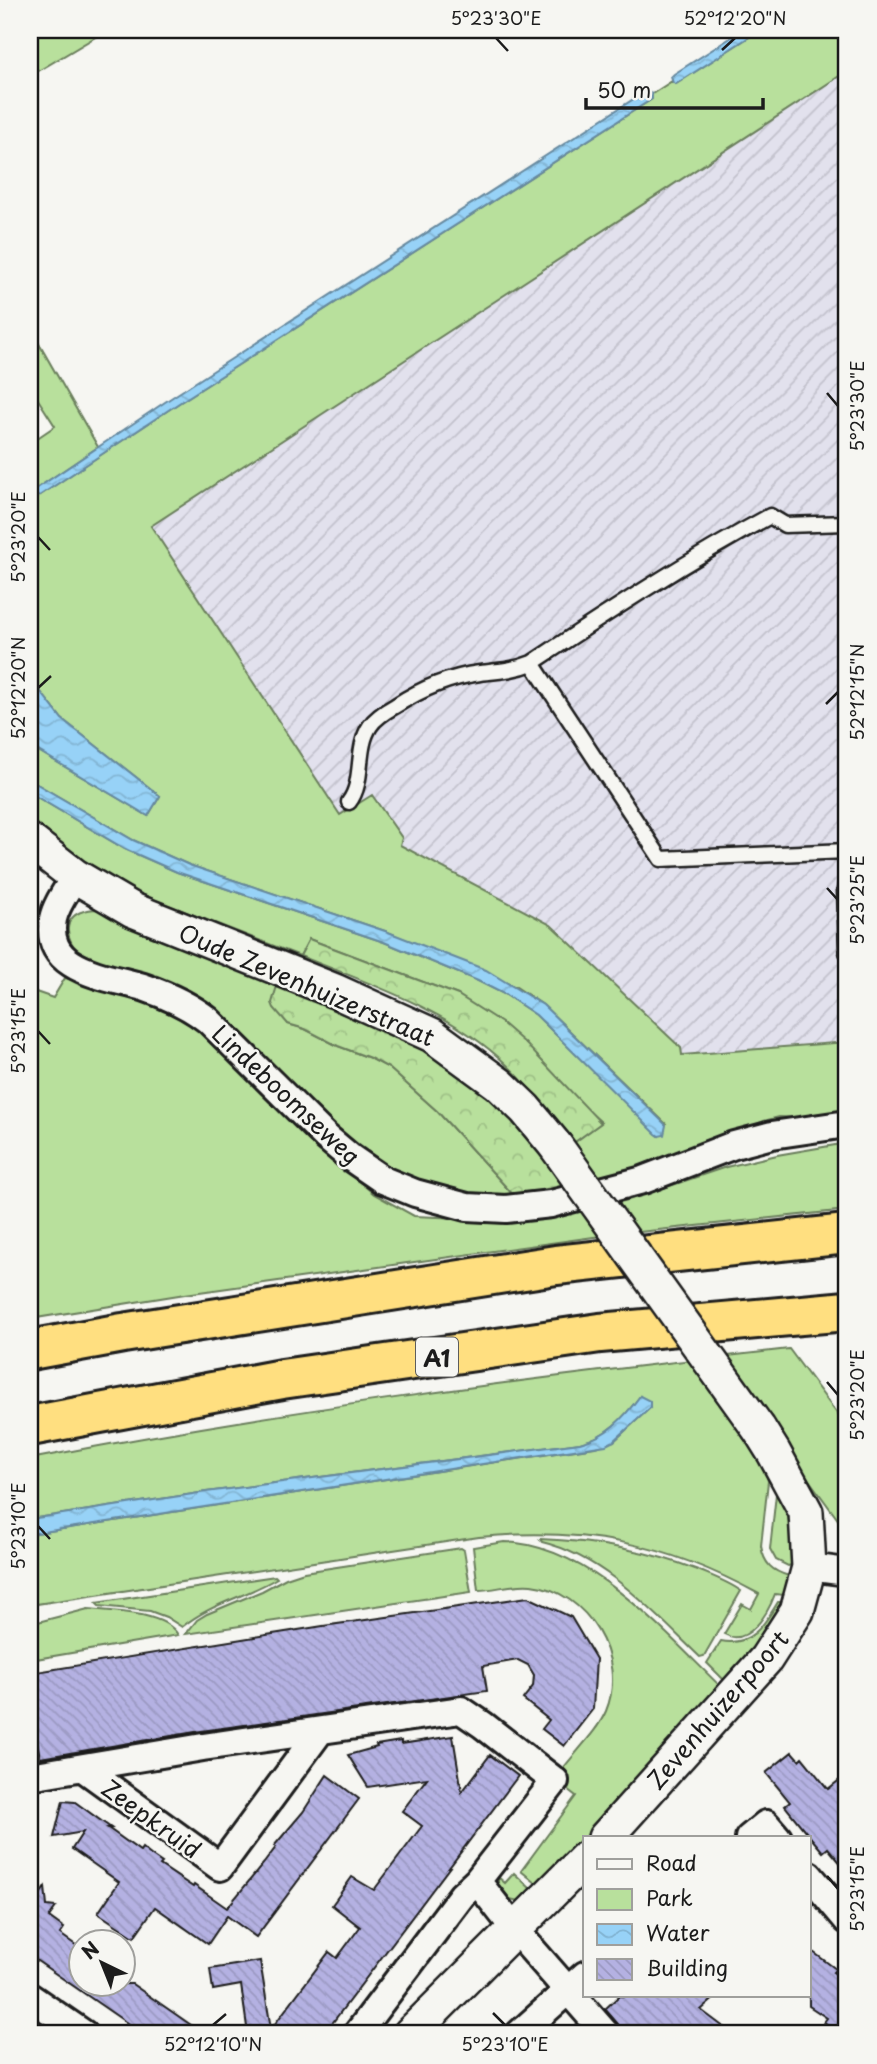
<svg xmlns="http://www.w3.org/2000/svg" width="877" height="2064" font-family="'Playpen Sans',sans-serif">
  <defs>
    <pattern id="industrial-furrows" width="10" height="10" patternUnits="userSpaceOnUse" patternTransform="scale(1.75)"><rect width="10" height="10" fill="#e2e1ed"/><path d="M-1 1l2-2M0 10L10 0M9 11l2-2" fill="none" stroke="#c1c0cb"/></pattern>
    <pattern id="forest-crowns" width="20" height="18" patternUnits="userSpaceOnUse" patternTransform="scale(1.75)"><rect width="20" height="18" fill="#b8e09c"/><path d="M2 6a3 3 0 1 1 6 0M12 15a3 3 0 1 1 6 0" fill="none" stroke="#9ec086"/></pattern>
    <pattern id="water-waves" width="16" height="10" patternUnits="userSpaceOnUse" patternTransform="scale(1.75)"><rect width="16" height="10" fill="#97d2f7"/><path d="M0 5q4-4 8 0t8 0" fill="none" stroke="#82b4d3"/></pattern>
    <pattern id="building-back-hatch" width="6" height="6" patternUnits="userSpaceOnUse" patternTransform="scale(1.75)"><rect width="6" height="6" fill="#b4b1e2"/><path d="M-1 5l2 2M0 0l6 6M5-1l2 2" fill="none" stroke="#9a98c1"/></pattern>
  </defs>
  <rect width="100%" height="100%" fill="#f6f6f2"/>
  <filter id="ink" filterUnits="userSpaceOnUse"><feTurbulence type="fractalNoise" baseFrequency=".0143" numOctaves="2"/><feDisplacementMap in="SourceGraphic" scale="14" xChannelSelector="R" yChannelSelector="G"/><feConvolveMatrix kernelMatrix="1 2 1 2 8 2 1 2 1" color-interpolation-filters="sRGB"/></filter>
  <g filter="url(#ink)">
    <path fill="url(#industrial-furrows)" d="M 847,30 L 847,1060 L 668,1071 L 340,867 L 107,501 Z"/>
    <path fill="#b8e09c" stroke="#6a7e5c" stroke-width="2" d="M 30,30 L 107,30 L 30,76 Z
      M 760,30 L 847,30 L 847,71 L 151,526 L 340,815 L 372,795 L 402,838 L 400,845 L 551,925 L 681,1048 L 682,1055 L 847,1042 L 847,1114 L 805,1118 L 779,1117 L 764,1121 L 726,1137 L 600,1182 L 572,1144 L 601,1122 L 458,995 L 309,939 L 300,956 L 132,891 L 81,864 L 30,827 L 30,793 L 125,849 L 177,872 L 384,942 L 478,981 L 506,995 L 536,1015 L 659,1136 L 666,1124 L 543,1005 L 516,987 L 388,932 L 189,865 L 133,840 L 30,780 L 30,746 L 148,816 L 160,796 L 62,719 L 30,678 L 30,502 L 179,403 L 652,99 L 652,94 L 672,81 L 676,84 Z
      M 30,328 L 98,447 L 30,493 L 30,443 L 55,426 L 32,390 L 30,391 Z
      M 95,909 L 110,912 L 279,979 L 288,1024 L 305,1029 L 338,1046 L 370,1058 L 389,1068 L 437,1111 L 516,1198 L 463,1194 L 409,1178 L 388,1168 L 344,1141 L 222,1019 L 82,957 C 62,936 61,912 95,909 Z
      M 65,978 L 163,1004 L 192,1018 L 343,1168 L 374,1194 L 414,1216 L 509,1220 L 560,1216 L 628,1200 L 726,1167 L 777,1155 L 847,1143 L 847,1210 L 601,1236 L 185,1294 L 30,1319 L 30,990 L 53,998 Z
      M 789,1349 L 847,1427 L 847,1518 L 844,1520 L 847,1532 L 801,1469 L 764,1461 L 768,1481 L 761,1546 C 764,1564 772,1571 789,1576 L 784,1595 L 775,1594 C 768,1613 748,1648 724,1634 L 742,1604 L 751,1609 L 759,1594 C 666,1543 585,1527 479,1537 L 30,1605 L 30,1534 L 595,1447 L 614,1441 L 650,1408 L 640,1396 C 624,1418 606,1437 580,1443 L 206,1492 L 30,1519 L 30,1459 C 280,1410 535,1377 789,1349 Z
      M 777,1485 C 788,1511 795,1536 791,1565 L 788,1566 L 776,1560 L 770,1549 Z
      M 540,1539 C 595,1541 646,1550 698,1570 C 712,1576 729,1582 741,1591 L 704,1656 L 700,1657 C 655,1614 605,1557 542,1542 Z
      M 504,1542 C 589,1544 665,1633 722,1688 L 588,1838 L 585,1838 L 584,1842 L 536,1883 L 521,1871 L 576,1796 L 563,1786 L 561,1771 C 575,1752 597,1732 606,1711 C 628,1658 587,1591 531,1585 C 513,1583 495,1590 478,1590 L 473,1547 Z
      M 461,1548 L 464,1550 L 471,1592 L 186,1634 L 197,1620 L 207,1614 L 262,1591 L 286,1578 L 304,1572 Z
      M 275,1576 L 277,1578 C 246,1597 211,1603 182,1627 L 166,1617 L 150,1611 L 99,1606 L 96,1603 Z
      M 778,1602 L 782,1602 C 778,1628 744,1661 727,1683 L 707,1663 L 721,1641 C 751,1647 764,1625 778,1602 Z
      M 88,1609 C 112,1611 165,1612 178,1635 L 30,1660 L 30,1624 Z
      M 514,1873 L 531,1889 L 519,1901 L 505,1898 L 498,1887 L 498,1877 L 505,1883 Z"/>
    <path fill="url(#forest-crowns)" stroke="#6a7e5c" stroke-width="2" d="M 309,939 L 458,995 L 502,1023 L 525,1043 L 601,1123 L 572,1144 C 552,1117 531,1088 507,1065 C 451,1011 372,984 300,956 Z
      M 279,979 L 395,1027 L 486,1087 L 538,1147 L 568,1190 L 516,1198 L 437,1111 L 389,1068 L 370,1058 L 338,1046 L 305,1029 L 288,1024 L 274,1008 L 272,1003 Z"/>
    <path fill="url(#water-waves)" stroke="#66899f" stroke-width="2" d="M 743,30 L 760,30 L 676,84 L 673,83 L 671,77 L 674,74 Z
      M 646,91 L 652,94 L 652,99 L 179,403 L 30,502 L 30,493 L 171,398 Z
      M 30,678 L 62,719 L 160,796 L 148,816 L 30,746 Z
      M 30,780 L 133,840 L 189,865 L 388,932 L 486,970 L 543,1005 L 666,1125 L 664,1135 L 659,1136 L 656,1134 L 536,1015 L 506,995 L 478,981 L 384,942 L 177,872 L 125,849 L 30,793 Z
      M 640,1396 L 650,1401 L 650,1408 L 614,1441 L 606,1445 L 30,1534 L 30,1519 L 206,1492 L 580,1443 C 606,1437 624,1418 640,1396 Z"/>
    <path fill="url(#building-back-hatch)" stroke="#1c1c1c" stroke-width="2" d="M 528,1597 L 571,1617 L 596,1659 L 593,1709 L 564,1746 L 542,1729 L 549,1720 L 523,1699 L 533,1686 L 534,1675 L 528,1665 L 518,1660 L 483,1666 L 487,1691 L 201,1731 L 40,1758 L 30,1701 L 30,1673 L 323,1626 Z
      M 453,1736 L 462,1792 L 490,1755 L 518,1776 L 324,2034 L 248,2034 L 241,1985 L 213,1990 L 210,1969 L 260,1961 L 271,2029 L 329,1952 L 337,1958 L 360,1927 L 332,1905 L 352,1877 L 374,1890 L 422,1826 L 402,1811 L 427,1778 L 368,1787 L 348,1755 L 377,1747 L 376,1745 L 401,1741 L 401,1744 Z
      M 792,1752 L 799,1760 L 802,1757 L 828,1789 L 847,1774 L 847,1871 L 828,1848 L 823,1852 L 806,1832 L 785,1806 L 790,1802 L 766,1773 Z
      M 327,1775 L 359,1799 L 256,1937 L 227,1916 L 208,1944 L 155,1907 L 134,1937 L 98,1913 L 119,1882 L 72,1849 L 83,1832 L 54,1837 L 63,1801 L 75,1802 L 111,1828 L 108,1828 L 140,1851 L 142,1848 L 152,1856 L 162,1863 L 160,1865 L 193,1887 L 194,1885 L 227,1908 L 264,1863 L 276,1847 L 274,1846 L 303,1812 Z
      M 45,1887 L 47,1906 L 56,1907 L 49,1917 L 64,1928 L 60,1934 L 80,1948 L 80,1984 L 132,1984 L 204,2034 L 143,2034 L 30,1956 L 30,1904 L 32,1906 Z
      M 809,1949 L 836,1969 L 833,1972 L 847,1982 L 847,2034 L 841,2034 L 824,2022 L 827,2018 L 809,2006 Z
      M 619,1996 L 717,1996 L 701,2010 L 733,2034 L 621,2034 L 618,2024 L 605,2009 Z"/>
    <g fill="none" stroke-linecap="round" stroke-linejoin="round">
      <g stroke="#1c1c1c" stroke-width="19">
        <path id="service" d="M 532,663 L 661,859 L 847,851
          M 349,802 C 365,781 355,749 370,726 C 376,717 386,711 395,706 C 421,689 450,677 480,673 C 499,671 515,670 532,663 C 610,611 688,560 770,516 L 785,525 L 847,523
          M 847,878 L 845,890 L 847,952"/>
      </g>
      <g stroke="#1c1c1c" stroke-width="32">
        <path id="minor" d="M 75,876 C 68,889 56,904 53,919 C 43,973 110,976 146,988 C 169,996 189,1005 208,1020 L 326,1137 L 351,1158 L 383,1180 L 415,1193 L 467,1207 L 506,1209 L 551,1204 L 643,1180 L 734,1145 L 772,1135 L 847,1124
          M 809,1567 L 847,1572
          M 83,1768 L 220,1867 L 320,1731
          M 30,1776 L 203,1747 L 461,1710 L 483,1725 L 555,1781 L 477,1881 L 462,1895 L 357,2034
          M 749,1838 L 766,1824 L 778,1838
          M 809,1875 L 847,1920
          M 477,1881 L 516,1931 L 606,2034
          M 30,1997 L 84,2034
          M 519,2034 L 585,1975"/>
      </g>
      <g stroke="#1c1c1c" stroke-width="38">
        <path id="tertiary" d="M 30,841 L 75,876 L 133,910 L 335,991 L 432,1035 L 499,1084 L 525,1109 L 555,1145
          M 605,1838 L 766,1659 L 797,1611 L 809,1567 L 806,1512 L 774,1453 L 759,1429
          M 410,2034 L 585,1859"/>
      </g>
      <g stroke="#1c1c1c" stroke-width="44">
        <path id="motorway" d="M 30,1350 L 123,1333 L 556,1265 L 847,1234
          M 30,1426 L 282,1379 L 600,1333 L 847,1311"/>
      </g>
      <use href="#service" stroke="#f6f6f2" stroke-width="14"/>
      <use href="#minor" stroke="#f6f6f2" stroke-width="26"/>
      <use href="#tertiary" stroke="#f6f6f2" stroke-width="33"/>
      <use href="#motorway" stroke="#ffdf80" stroke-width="38"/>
      <g stroke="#1c1c1c" stroke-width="38" stroke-linecap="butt">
        <path id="tertiary-bridge" d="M 555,1145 L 759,1429"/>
      </g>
      <use href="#tertiary-bridge" stroke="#f6f6f2" stroke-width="33"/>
    </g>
  </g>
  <path fill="none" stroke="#1c1c1c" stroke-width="2.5" d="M 496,38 L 508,51M 722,50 L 735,38M 827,393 L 838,406M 38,537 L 50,550M 38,688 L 51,676M 826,704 L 838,692M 827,888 L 838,900M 38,1031 L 50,1044M 827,1382 L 838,1395M 38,1526 L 50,1539M 827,1876 L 838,1889M 493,2013 L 505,2025M 213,2025 L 226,2014"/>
  <g text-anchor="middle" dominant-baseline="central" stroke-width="5" stroke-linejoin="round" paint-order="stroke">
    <rect fill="#f6f6f2" stroke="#5d5d5c" stroke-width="2" x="416" y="1337.5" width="42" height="39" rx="5"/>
    <g font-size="23" font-weight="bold" fill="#1c1c1c">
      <text x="437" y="1357">A1</text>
    </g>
    <g font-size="24" fill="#1c1c1c" stroke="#f6f6f2">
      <text transform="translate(307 984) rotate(23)">Oude Zevenhuizerstraat</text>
      <text transform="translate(287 1094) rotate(43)">Lindeboomseweg</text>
      <text transform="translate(717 1709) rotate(-49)">Zevenhuizerpoort</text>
      <text transform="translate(152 1818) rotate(36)">Zeepkruid</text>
    </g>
  </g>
  <rect width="877" height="2064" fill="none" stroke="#f6f6f2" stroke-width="77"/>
  <rect x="583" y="1836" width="228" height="161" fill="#f6f6f2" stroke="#9f9f9c" stroke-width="2"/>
  <rect x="597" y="1859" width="35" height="10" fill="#f6f6f2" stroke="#9f9f9c" stroke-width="2"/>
  <text x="646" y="1871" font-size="21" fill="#1c1c1c">Road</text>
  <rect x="597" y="1889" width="35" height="21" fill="#b8e09c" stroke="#9f9f9c" stroke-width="2"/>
  <text x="646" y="1906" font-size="21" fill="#1c1c1c">Park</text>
  <rect x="597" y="1924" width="35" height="21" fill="url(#water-waves)" stroke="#9f9f9c" stroke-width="2"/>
  <text x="646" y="1941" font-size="21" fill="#1c1c1c">Water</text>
  <rect x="597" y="1959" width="35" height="21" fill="url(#building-back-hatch)" stroke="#9f9f9c" stroke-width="2"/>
  <text x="646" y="1976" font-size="21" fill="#1c1c1c">Building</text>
  <g transform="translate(102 1963) rotate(317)"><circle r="33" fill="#f6f6f2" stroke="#9f9f9c" stroke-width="2"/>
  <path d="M0-5L12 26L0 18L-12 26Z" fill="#1c1c1c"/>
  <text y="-10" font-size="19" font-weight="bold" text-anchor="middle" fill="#1c1c1c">N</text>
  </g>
  <path d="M586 98v10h177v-10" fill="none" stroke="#1c1c1c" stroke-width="3.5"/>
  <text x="597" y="98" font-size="21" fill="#1c1c1c" stroke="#f6f6f2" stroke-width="5" paint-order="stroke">50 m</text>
  <rect x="38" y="38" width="800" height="1987" fill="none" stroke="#1c1c1c" stroke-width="2.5"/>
  <g font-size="18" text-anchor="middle" fill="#1c1c1c">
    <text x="496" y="25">5°23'30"E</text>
    <text x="735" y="25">52°12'20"N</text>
    <text transform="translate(858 406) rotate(-90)" y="6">5°23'30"E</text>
    <text transform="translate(19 537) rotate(-90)" y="6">5°23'20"E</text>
    <text transform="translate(19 688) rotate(-90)" y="6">52°12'20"N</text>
    <text transform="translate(858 692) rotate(-90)" y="6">52°12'15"N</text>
    <text transform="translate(858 900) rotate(-90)" y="6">5°23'25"E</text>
    <text transform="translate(19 1031) rotate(-90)" y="6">5°23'15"E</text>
    <text transform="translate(858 1395) rotate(-90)" y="6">5°23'20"E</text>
    <text transform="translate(19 1526) rotate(-90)" y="6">5°23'10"E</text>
    <text transform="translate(858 1889) rotate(-90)" y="6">5°23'15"E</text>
    <text x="213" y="2051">52°12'10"N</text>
    <text x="505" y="2051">5°23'10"E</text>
  </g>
</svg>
